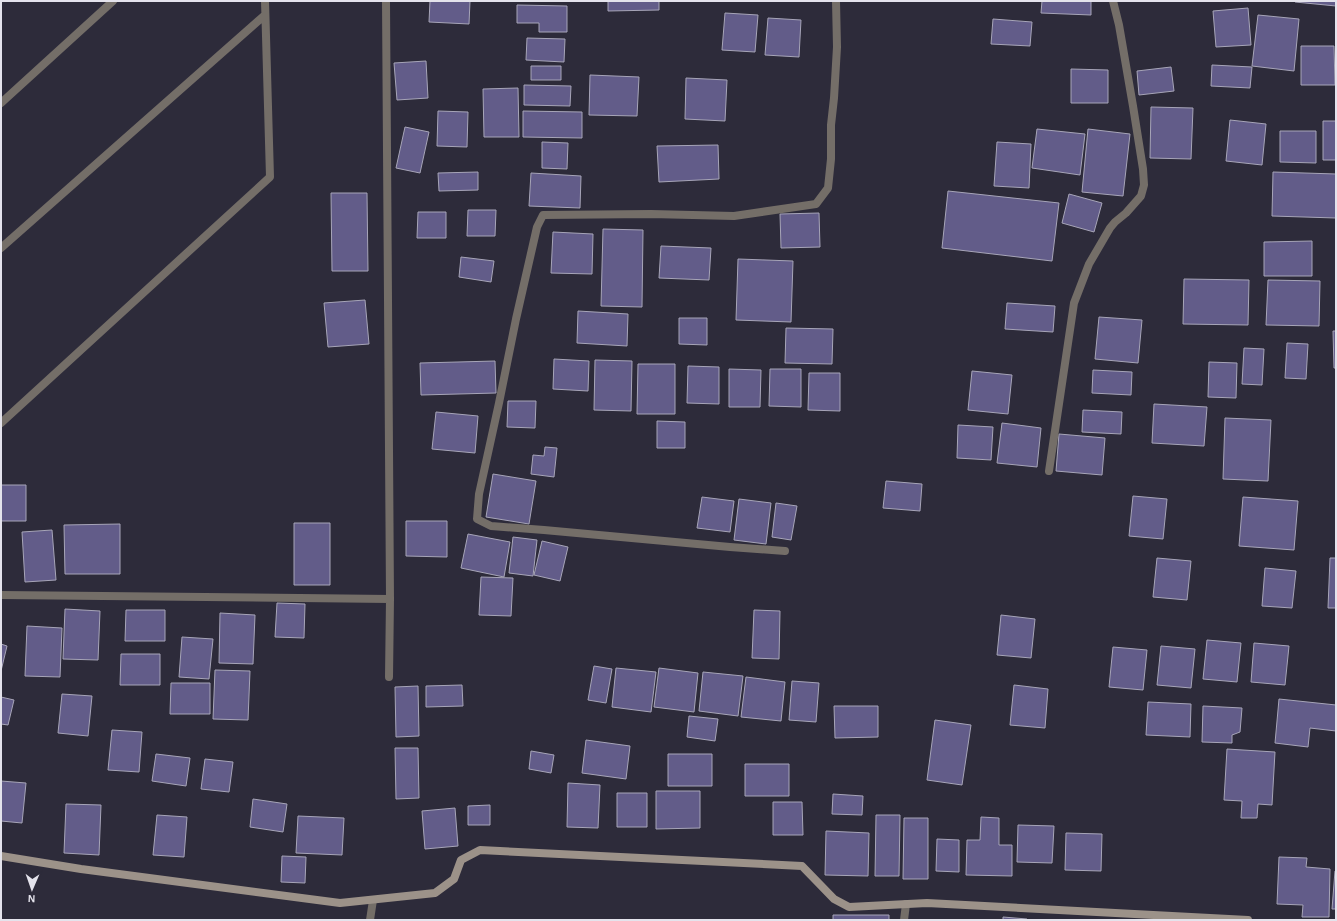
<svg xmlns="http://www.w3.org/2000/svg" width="1337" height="921" font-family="'Alegreya Sans',sans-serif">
  <rect width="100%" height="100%" fill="#2d2b3a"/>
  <path fill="#625c89" stroke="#a7a5b8" d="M 430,1 L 470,1 L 469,24 L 429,22 Z
    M 608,1 L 659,1 L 659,10 L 608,11 Z
    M 1042,1 L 1091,1 L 1091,15 L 1041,13 Z
    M 1295,1 L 1336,1 L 1336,6 L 1295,2 Z
    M 517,5 L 567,6 L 567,32 L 539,32 L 539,23 L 517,23 Z
    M 1248,8 L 1251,45 L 1216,47 L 1213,11 Z
    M 725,13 L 758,15 L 755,52 L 722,50 Z
    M 1258,15 L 1299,19 L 1294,71 L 1252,66 Z
    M 768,18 L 801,20 L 799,57 L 765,55 Z
    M 993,19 L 1032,22 L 1030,46 L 991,44 Z
    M 527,38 L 565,39 L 564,62 L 526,60 Z
    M 1301,46 L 1334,46 L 1335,85 L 1301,85 Z
    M 426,61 L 428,98 L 397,100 L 394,63 Z
    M 1212,65 L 1252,67 L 1250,88 L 1211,86 Z
    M 531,66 L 561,66 L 561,80 L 531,80 Z
    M 1171,67 L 1174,91 L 1139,95 L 1137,71 Z
    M 1071,69 L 1108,70 L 1108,103 L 1071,103 Z
    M 590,75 L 639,77 L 637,116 L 589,115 Z
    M 686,78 L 727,80 L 725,121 L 685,119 Z
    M 524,85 L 571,86 L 570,106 L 524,105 Z
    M 518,88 L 519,137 L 484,137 L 483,89 Z
    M 1151,107 L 1193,108 L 1191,159 L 1150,158 Z
    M 438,111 L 468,112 L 467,147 L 437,146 Z
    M 523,111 L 582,112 L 582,138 L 523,137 Z
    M 1230,120 L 1266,124 L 1262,165 L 1226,161 Z
    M 1323,121 L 1336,121 L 1336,160 L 1323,160 Z
    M 405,127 L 429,132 L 420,173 L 396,168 Z
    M 1037,129 L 1085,134 L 1080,175 L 1032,168 Z
    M 1088,129 L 1130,134 L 1123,196 L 1082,192 Z
    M 1280,131 L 1316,131 L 1316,163 L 1280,162 Z
    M 542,142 L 568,143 L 567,169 L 542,168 Z
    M 997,142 L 1031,144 L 1029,188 L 994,186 Z
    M 718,145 L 719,179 L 659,182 L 657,146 Z
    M 478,172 L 478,190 L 439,191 L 438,173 Z
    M 1273,172 L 1336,174 L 1336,218 L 1272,216 Z
    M 531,173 L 581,176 L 580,208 L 529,206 Z
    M 948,191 L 1059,203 L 1052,261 L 942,248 Z
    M 331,193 L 367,193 L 368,271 L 332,271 Z
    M 1069,194 L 1102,203 L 1094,232 L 1062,223 Z
    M 468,210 L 496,210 L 495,236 L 467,236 Z
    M 418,212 L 446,212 L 446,238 L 417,238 Z
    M 819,213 L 820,247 L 781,248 L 780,214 Z
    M 603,229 L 643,230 L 642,307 L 601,306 Z
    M 553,232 L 593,234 L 592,274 L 551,273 Z
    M 1312,241 L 1312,276 L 1264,276 L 1264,242 Z
    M 661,246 L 711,248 L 709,280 L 659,278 Z
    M 461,257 L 494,261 L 491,282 L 459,277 Z
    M 738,259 L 793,261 L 791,322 L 736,320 Z
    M 1184,279 L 1249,280 L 1248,325 L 1183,324 Z
    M 1268,280 L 1320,281 L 1319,326 L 1266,325 Z
    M 365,300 L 369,344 L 328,347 L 324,303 Z
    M 1007,303 L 1055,306 L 1053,332 L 1005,329 Z
    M 578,311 L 628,314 L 627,346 L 577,343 Z
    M 1099,317 L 1142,320 L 1138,363 L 1095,359 Z
    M 679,318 L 707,318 L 707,345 L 679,344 Z
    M 786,328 L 833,329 L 832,364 L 785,363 Z
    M 1333,331 L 1336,331 L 1336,368 L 1334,368 Z
    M 1287,343 L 1308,344 L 1306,379 L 1285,378 Z
    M 1244,348 L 1264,349 L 1262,385 L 1242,384 Z
    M 554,359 L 589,361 L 588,391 L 553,389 Z
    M 595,360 L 632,361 L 631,411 L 594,410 Z
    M 495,361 L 496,393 L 421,395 L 420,363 Z
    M 1209,362 L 1237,363 L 1236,398 L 1208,397 Z
    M 638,364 L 675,364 L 675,414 L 637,414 Z
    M 688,366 L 719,367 L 719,404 L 687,403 Z
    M 729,369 L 761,370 L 760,407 L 729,407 Z
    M 770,369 L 801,369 L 801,407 L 769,406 Z
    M 1093,370 L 1132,372 L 1131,395 L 1092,393 Z
    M 972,371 L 1012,375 L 1008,414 L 968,410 Z
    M 809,373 L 840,373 L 840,411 L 808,410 Z
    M 508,401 L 536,401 L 535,428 L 507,427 Z
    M 1154,404 L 1207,407 L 1204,446 L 1152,443 Z
    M 1083,410 L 1122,412 L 1121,434 L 1082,432 Z
    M 436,412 L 478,416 L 475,453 L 432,449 Z
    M 1225,418 L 1271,420 L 1268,481 L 1223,479 Z
    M 657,421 L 685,422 L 685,448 L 657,448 Z
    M 1002,423 L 1041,428 L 1037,467 L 997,463 Z
    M 958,425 L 993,427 L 991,460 L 957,458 Z
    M 1059,434 L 1105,438 L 1102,475 L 1056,471 Z
    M 545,447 L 557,448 L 554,477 L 531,474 L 533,455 L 544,456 Z
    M 493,474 L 536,481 L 529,524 L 486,517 Z
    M 886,481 L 922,484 L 920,511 L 883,508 Z
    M 1,485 L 26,485 L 26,521 L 1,521 Z
    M 1133,496 L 1167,499 L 1163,539 L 1129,536 Z
    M 702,497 L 734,501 L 730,532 L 697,528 Z
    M 1243,497 L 1298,501 L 1294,550 L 1239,546 Z
    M 739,499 L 771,503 L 766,544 L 734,540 Z
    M 776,503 L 797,506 L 791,540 L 772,537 Z
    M 406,521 L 447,521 L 447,557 L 406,556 Z
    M 294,523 L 330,523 L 330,585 L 294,585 Z
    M 120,524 L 120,574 L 65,574 L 64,525 Z
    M 52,530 L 56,580 L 25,582 L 22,532 Z
    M 468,534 L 510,542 L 504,577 L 461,568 Z
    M 513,537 L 537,540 L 533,576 L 509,573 Z
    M 542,541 L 568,547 L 560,581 L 534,575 Z
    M 1157,558 L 1191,561 L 1187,600 L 1153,597 Z
    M 1330,558 L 1336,558 L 1336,608 L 1328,608 Z
    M 1265,568 L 1296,571 L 1292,608 L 1262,606 Z
    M 481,577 L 513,578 L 511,616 L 479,615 Z
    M 277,603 L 305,604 L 304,638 L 275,637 Z
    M 65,609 L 100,611 L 98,660 L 63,659 Z
    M 126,610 L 165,610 L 165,641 L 125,641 Z
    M 754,610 L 780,611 L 779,659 L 752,658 Z
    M 220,613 L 255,615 L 253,664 L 219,663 Z
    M 1001,615 L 1035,619 L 1031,658 L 997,655 Z
    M 27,626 L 62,628 L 60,677 L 25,676 Z
    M 182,637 L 213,639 L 209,679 L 179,677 Z
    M 1207,640 L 1241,643 L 1237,682 L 1203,679 Z
    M 1254,643 L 1289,646 L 1285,685 L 1251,682 Z
    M 1,644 L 7,646 L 1,671 Z
    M 1161,646 L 1195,649 L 1191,688 L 1157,685 Z
    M 1113,647 L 1147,650 L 1143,690 L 1109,687 Z
    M 121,654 L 160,654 L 160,685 L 120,685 Z
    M 594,666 L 612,669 L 606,703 L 588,700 Z
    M 616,668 L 656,672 L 651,712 L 612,707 Z
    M 659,668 L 698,673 L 694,712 L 654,707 Z
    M 215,670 L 250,671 L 248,720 L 213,719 Z
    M 703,672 L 743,676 L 738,716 L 699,711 Z
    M 746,677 L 785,682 L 781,721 L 741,717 Z
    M 792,681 L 819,683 L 816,722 L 789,720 Z
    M 171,683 L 210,683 L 210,714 L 170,714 Z
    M 462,685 L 463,706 L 426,707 L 426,686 Z
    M 1014,685 L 1048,689 L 1045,728 L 1010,725 Z
    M 418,686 L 419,736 L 396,737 L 395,687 Z
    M 62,694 L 92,696 L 88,736 L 58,733 Z
    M 1,697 L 14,700 L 8,725 L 1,724 Z
    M 1279,699 L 1336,705 L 1336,731 L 1310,728 L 1308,747 L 1275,743 Z
    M 1148,702 L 1191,704 L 1190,737 L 1146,735 Z
    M 834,706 L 878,706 L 878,737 L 835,738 Z
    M 1203,706 L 1242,708 L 1240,732 L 1232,735 L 1232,743 L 1202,742 Z
    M 689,716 L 718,719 L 715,741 L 687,737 Z
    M 935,720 L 971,725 L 962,785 L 927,780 Z
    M 112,730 L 142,732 L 139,772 L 108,770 Z
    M 586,740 L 630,746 L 626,779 L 582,773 Z
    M 395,748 L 418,748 L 419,798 L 396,799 Z
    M 1227,749 L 1275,752 L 1272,805 L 1258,804 L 1257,818 L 1241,818 L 1242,801 L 1224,800 Z
    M 531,751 L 554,755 L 551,773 L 529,769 Z
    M 156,754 L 190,758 L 186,786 L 152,781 Z
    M 668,754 L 712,754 L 712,786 L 668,786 Z
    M 205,759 L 233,762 L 229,792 L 201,789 Z
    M 745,764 L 789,764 L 789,796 L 745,796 Z
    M 1,781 L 26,783 L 22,823 L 1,821 Z
    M 568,783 L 600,785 L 598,828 L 567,827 Z
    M 656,791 L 700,791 L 700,828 L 656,829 Z
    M 617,793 L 647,793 L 647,827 L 617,827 Z
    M 833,794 L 863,796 L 862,815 L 832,814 Z
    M 253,799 L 287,804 L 283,832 L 250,827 Z
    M 773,802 L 802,802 L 803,835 L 773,835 Z
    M 66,804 L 101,805 L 99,855 L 64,853 Z
    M 490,805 L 490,825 L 468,825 L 468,806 Z
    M 455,808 L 458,846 L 425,849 L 422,811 Z
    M 157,815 L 187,817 L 184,857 L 153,855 Z
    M 876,815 L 900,815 L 899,876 L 875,876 Z
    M 298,816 L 344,818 L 342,855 L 296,853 Z
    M 981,817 L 999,818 L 999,845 L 1012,845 L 1012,876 L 966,875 L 967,840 L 980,840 Z
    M 904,818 L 928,818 L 928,879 L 903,879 Z
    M 1018,825 L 1054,826 L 1052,863 L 1017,862 Z
    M 826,831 L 869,833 L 868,876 L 825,875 Z
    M 1066,833 L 1102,834 L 1101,871 L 1065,870 Z
    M 937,839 L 959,840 L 959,872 L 936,871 Z
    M 282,856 L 306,857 L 305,883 L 281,882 Z
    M 1279,857 L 1307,858 L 1306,867 L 1330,869 L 1329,917 L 1302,917 L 1303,905 L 1277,904 Z
    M 1335,871 L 1336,871 L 1336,909 L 1332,909 Z
    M 833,915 L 889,915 L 889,920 L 833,920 Z
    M 1003,917 L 1027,919 L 1027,920 L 1003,920 Z"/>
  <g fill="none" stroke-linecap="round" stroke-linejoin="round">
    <path stroke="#746e68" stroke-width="8" d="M 386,1 L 390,599 L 389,677
      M 1,103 L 113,1
      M 1,248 L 265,15
      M 1,423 L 270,177 L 265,1
      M 1049,471 L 1074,303 L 1089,264 L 1110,228 L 1115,222 L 1126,213 L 1141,196 L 1144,185 L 1143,169 L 1133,106 L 1119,25 L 1113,1
      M 785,551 L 730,547 L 544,530 L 491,526 L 477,519 L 479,494 L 499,403 L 516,319 L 537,227 L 543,215 L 651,214 L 734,216 L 816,204 L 828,188 L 831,159 L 831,125 L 834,98 L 837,47 L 836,1
      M 1,595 L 390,599
      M 370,920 L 373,900
      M 904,920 L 906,904"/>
    <path stroke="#9c9289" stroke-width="8" d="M 1,856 L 81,869 L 340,903 L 435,893 L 454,879 L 461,860 L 480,850 L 802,866 L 834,899 L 849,907 L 927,903 L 1248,920"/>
  </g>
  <rect width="1337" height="921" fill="none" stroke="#e4e3ec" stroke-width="4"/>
  <g transform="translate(32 889) rotate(182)" stroke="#2d2b3a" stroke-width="3" paint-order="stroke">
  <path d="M0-3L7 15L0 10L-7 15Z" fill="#e4e3ec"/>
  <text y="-6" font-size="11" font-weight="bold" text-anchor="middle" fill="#e4e3ec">N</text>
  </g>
</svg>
